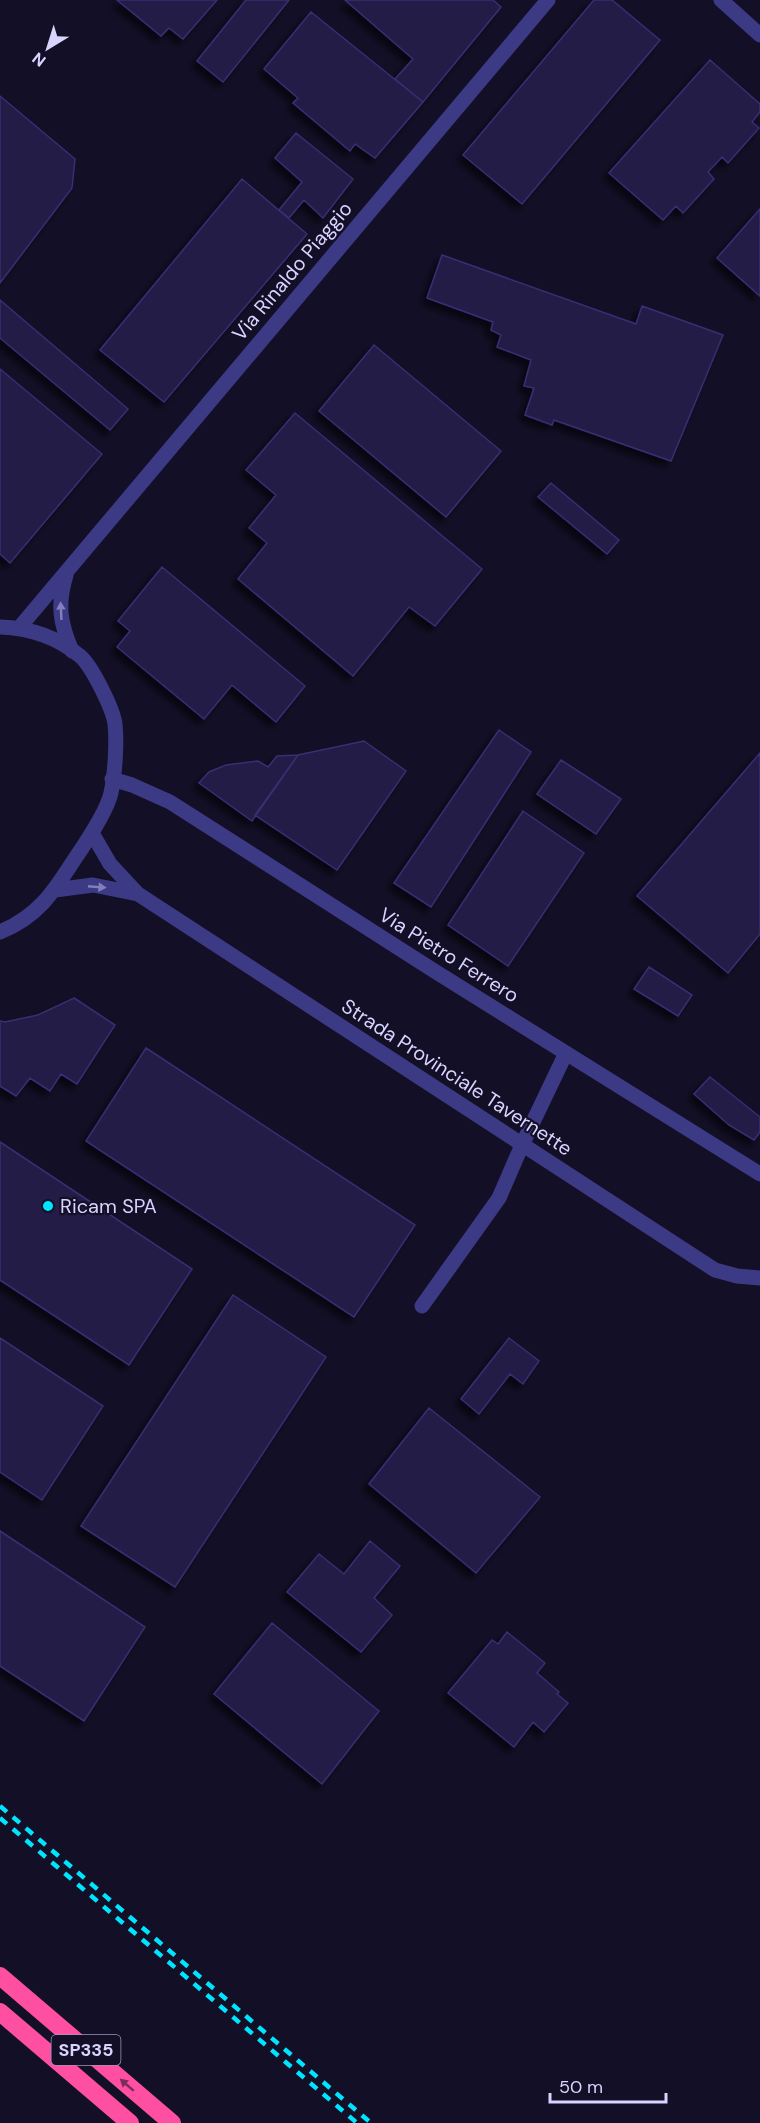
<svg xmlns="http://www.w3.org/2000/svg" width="760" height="2123" font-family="'DM Sans',sans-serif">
  <defs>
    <filter id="shadow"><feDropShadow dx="-5.5" dy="5.5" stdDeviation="3" flood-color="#0009"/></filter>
  </defs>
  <rect width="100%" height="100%" fill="#130f26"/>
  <path fill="#241b47" stroke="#3b2d73" stroke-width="1.5" filter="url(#shadow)" d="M 117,0 L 217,0 L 183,39 L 169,28 L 161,36 Z
    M 246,0 L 289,0 L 223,82 L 197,61 Z
    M 345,0 L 493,0 L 501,7 L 423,102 L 395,79 L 413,59 Z
    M 594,0 L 612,0 L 660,40 L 522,204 L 463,155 Z
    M 311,12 L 423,102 L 375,158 L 355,144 L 350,151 L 293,103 L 298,98 L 264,69 Z
    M 710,60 L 760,104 L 760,112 L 752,122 L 759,128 L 728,163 L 722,157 L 708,172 L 714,179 L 683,213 L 676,206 L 663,220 L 609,173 Z
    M 0,96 L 75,159 L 72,188 L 0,283 Z
    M 296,133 L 353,179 L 323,218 L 304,200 L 289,218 L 279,210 L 302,182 L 275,158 Z
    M 242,179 L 307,234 L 164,402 L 100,350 Z
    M 760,209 L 760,296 L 717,258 Z
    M 442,255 L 636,324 L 642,306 L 723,335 L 671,461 L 554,420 L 552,425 L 525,415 L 534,388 L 524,386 L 531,360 L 497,347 L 501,335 L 491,330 L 493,322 L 427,298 Z
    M 0,300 L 128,409 L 110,430 L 0,338 Z
    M 374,345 L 501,451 L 446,517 L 319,411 Z
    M 0,369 L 102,454 L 10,563 L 0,554 Z
    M 295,413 L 482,569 L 435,626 L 409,607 L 353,676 L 238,579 L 267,543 L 249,528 L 276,495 L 246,470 Z
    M 551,483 L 619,540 L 607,554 L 538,497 Z
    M 162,567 L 305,686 L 276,722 L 232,685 L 204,719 L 117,647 L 130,631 L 118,621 Z
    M 499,730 L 531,752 L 431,907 L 394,883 Z
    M 364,741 L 406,771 L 337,870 L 255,815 L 298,755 Z
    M 760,753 L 760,934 L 728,973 L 637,896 Z
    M 298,755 L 252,821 L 199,783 L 209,772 L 226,765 L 258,761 L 268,767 L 277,756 Z
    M 561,760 L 621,799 L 596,834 L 537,794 Z
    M 523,811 L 584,853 L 508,966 L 448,925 Z
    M 649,967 L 692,995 L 678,1016 L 634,989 Z
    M 74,998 L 115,1025 L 77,1084 L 61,1074 L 50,1091 L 30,1078 L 16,1096 L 0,1086 L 0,1021 L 5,1022 L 38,1015 Z
    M 146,1048 L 415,1225 L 354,1317 L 86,1141 Z
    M 710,1077 L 760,1117 L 760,1132 L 754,1140 L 729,1125 L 694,1094 Z
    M 0,1142 L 192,1269 L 129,1365 L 0,1280 Z
    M 233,1295 L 326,1357 L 175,1587 L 81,1526 Z
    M 0,1338 L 103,1406 L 42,1500 L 0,1472 Z
    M 509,1338 L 539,1361 L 523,1384 L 510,1374 L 479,1414 L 461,1399 Z
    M 429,1408 L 540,1497 L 476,1573 L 369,1484 Z
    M 0,1531 L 145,1627 L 84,1721 L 0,1666 Z
    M 370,1541 L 400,1566 L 374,1598 L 392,1615 L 361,1652 L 287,1592 L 319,1554 L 344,1574 Z
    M 272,1623 L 379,1711 L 322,1784 L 214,1694 Z
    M 507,1632 L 545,1663 L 537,1673 L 559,1692 L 557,1694 L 568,1703 L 544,1732 L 533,1722 L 514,1747 L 448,1693 L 492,1640 L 498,1644 Z"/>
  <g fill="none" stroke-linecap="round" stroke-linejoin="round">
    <path stroke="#3d3a85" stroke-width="15" d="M 721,0 L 760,35
      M 66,575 C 57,605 60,623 72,651
      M 0,627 C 29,628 57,637 80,656 C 92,666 113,709 115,724 C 117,743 115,774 111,793 C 107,811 85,844 74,860 C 53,893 37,917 0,932
      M 19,628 L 548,0
      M 112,779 L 132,785 L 170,802 L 436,972 L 760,1174
      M 92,833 L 110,864 L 138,894 L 715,1270 L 737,1276 L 760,1278
      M 55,890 L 93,885 L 138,894
      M 422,1306 L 499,1198 L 522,1145 L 566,1053"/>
    <path stroke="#ff4fa3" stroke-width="18" d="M 0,1976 L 172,2123
      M 0,2012 L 130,2123"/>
    <path stroke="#00e5ff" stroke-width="4.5" stroke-dasharray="9 8" stroke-linecap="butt" d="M 0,1806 L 371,2123
      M 0,1818 L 357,2123"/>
  </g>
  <defs><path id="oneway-solid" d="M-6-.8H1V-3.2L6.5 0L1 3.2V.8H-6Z" transform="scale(1.5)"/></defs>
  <g fill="#837fbc">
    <use href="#oneway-solid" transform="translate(61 611) rotate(-93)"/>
    <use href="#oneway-solid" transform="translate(97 887) rotate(5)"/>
  </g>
  <use fill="#7d2c5e" href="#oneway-solid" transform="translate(127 2085) rotate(-139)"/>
  <circle fill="#00e5ff" stroke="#130f26" stroke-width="2" cx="48" cy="1206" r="6"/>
  <g text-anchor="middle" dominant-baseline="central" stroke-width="4.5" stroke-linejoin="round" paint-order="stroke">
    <rect fill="#130f26" stroke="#9e99be" stroke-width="1.5" x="51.5" y="2035" width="69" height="30" rx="4.5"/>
    <g font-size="18" font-weight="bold" fill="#d9d4ff">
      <text x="86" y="2050">SP335</text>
    </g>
    <g font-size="20" fill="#d9d4ff" stroke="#130f26">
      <text transform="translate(292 271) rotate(-50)">Via Rinaldo Piaggio</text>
      <text transform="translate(449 955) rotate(32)">Via Pietro Ferrero</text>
      <text transform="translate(457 1077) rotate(33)">Strada Provinciale Tavernette</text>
    </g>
    <g font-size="20" fill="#d9d4ff" stroke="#130f26" text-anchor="start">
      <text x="60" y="1206">Ricam SPA</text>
    </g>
  </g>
  <g transform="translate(48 48) rotate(218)" stroke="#130f26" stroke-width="4.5" paint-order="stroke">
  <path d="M0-4.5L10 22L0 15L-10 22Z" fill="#d9d4ff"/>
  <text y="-9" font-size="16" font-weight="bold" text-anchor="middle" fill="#d9d4ff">N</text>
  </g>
  <path d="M550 2093v9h116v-9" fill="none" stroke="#d9d4ff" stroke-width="3"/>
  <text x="559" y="2093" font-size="18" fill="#d9d4ff" stroke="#130f26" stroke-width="4.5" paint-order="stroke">50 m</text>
</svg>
